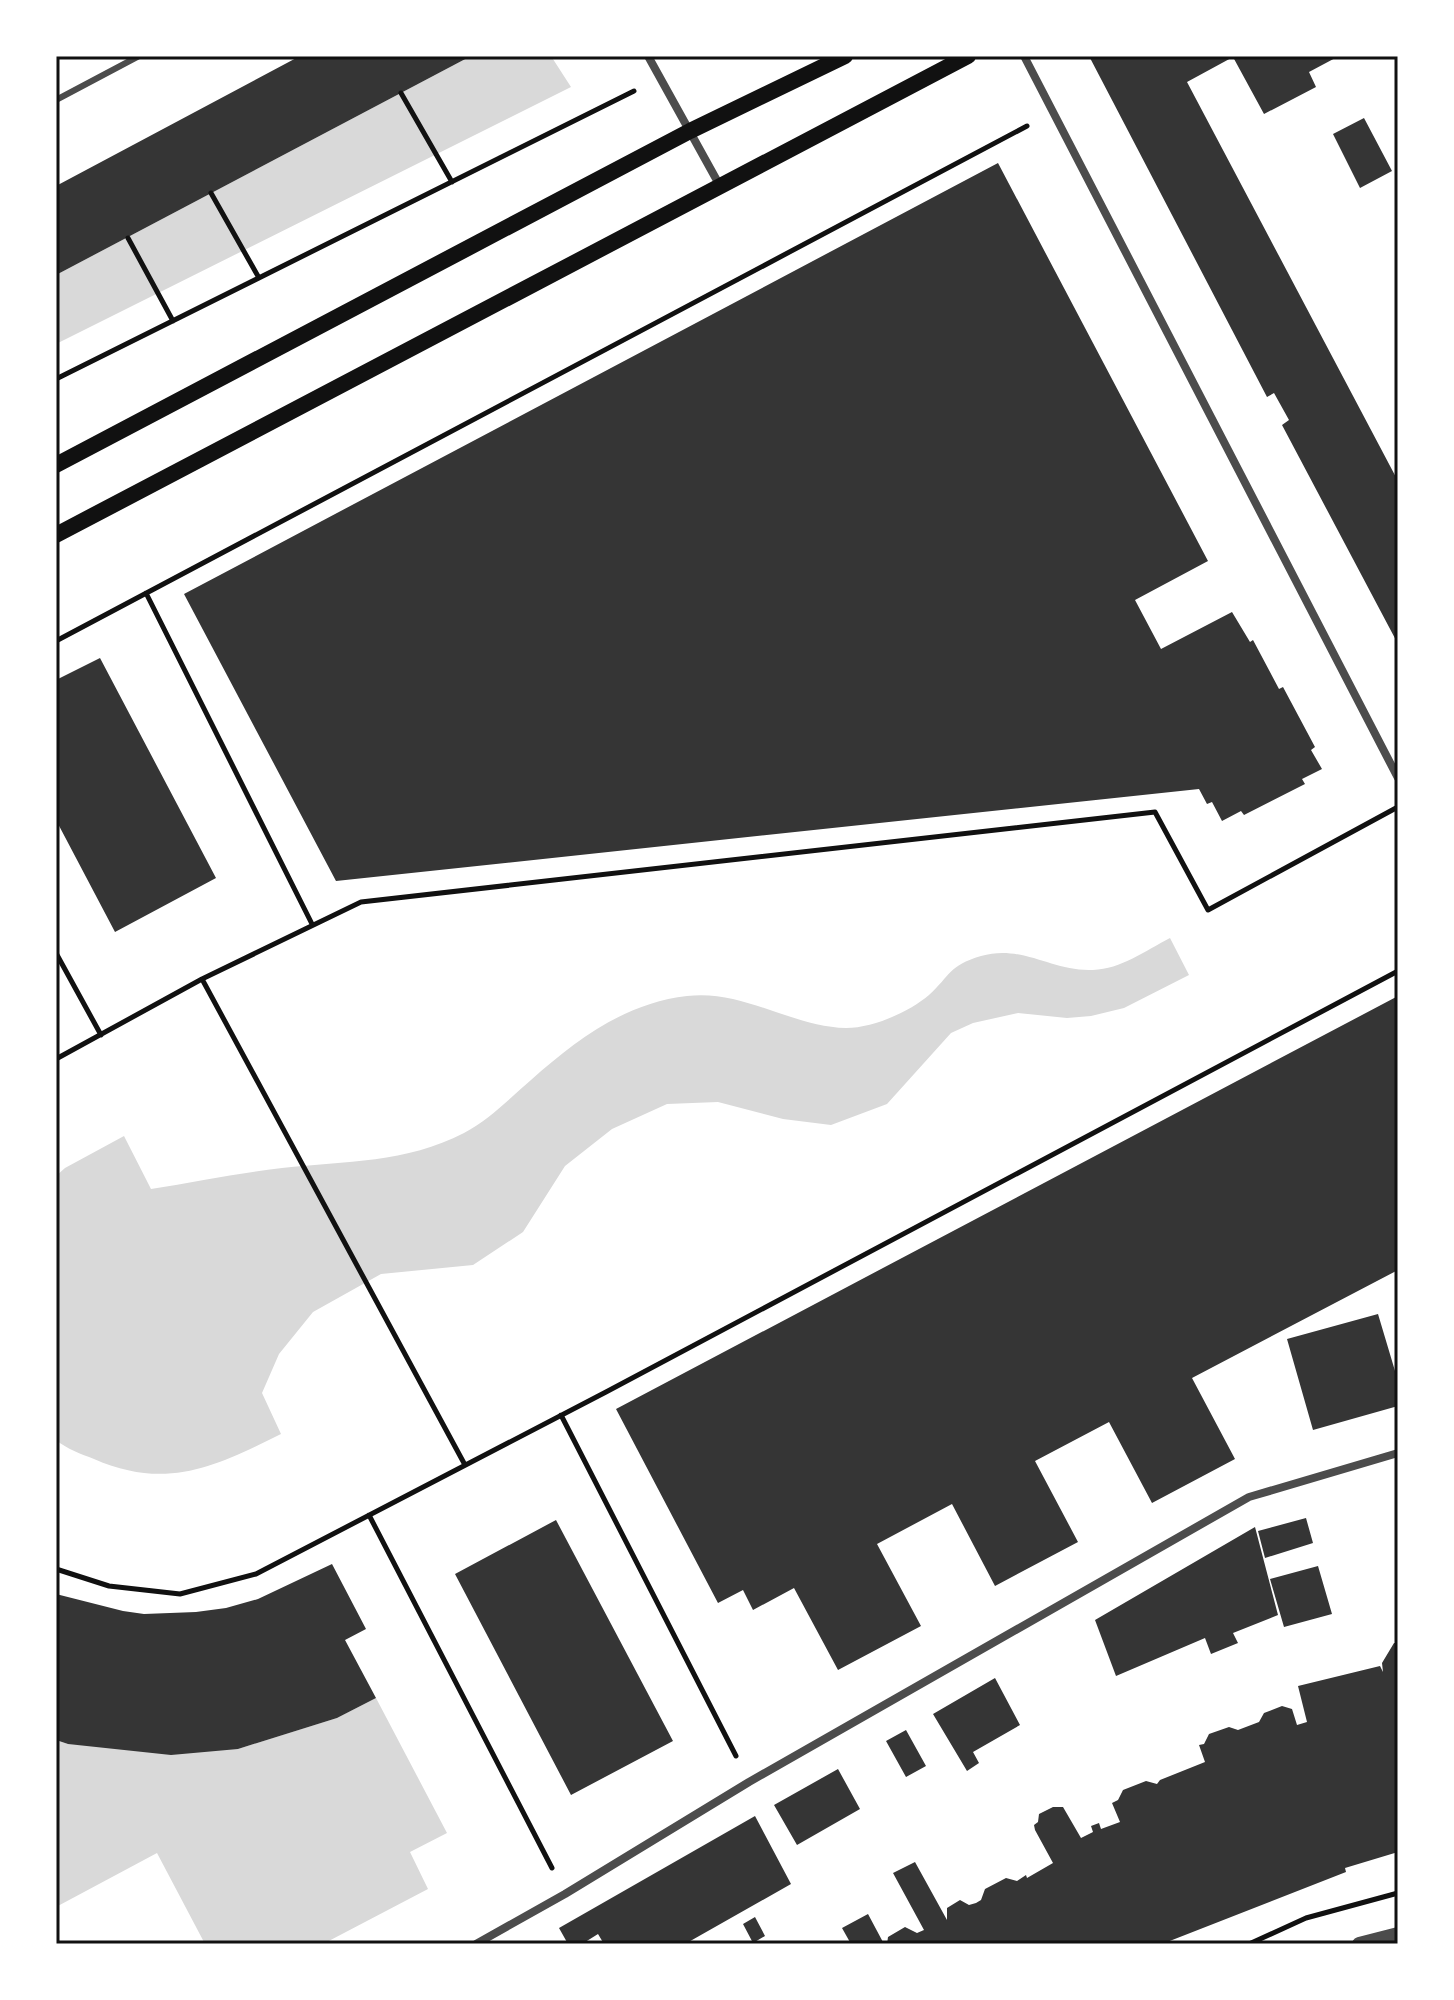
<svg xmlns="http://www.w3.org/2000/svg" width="1454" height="2000" font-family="'Public Sans',sans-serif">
  <rect width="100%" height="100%" fill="#fff"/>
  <path fill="#d9d9d9" d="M 471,56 L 551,56 L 571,87 L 56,344 L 56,275 Z
    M 1170,938 L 1189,975 L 1124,1008 L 1091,1016 L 1067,1018 L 1018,1013 L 973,1023 L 951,1033 L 887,1104 L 831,1125 L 783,1119 L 718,1102 L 667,1104 L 612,1129 L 565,1166 L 523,1232 L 473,1265 L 381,1274 L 313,1312 L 279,1354 L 262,1393 L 281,1434 C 216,1466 167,1491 94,1459 C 81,1454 67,1449 56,1440 L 56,1176 L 65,1168 L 124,1136 L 151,1189 C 195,1182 239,1173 282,1168 C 346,1161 406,1163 464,1133 C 489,1120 510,1098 531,1080 C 576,1040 625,1003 687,996 C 743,989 792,1027 846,1028 C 873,1028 909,1012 929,995 C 951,975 948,966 981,956 C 1023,944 1052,972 1093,970 C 1121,969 1145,951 1170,938 Z
    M 376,1698 L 447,1833 L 410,1852 L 428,1889 L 323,1944 L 205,1944 L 157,1853 L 56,1907 L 56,1740 L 68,1744 L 238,1749 L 337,1718 Z"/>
  <path fill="#353535" d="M 300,56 L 471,56 L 56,275 L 56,186 Z
    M 1089,56 L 1339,56 L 1309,72 L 1316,87 L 1264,114 L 1233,57 L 1187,82 L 1398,481 L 1398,644 L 1282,425 L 1289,420 L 1274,393 L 1267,397 Z
    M 1364,118 L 1392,171 L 1360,188 L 1333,134 Z
    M 998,163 L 1208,561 L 1135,600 L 1161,649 L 1232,612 L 1250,642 L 1253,640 L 1279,689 L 1283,687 L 1315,747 L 1311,750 L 1322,769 L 1302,779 L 1305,784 L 1244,815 L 1241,811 L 1222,821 L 1212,802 L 1207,804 L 1199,789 L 336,881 L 184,594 Z
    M 100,658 L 216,878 L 115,932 L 56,820 L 56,680 Z
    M 1398,996 L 1398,1270 L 1192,1378 L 1235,1459 L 1152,1503 L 1109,1422 L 1035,1461 L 1078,1542 L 995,1586 L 952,1504 L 877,1544 L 921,1626 L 838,1670 L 794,1588 L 753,1610 L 743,1590 L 718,1603 L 616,1409 Z
    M 1378,1314 L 1398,1381 L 1398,1406 L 1313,1430 L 1287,1339 Z
    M 1306,1518 L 1313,1543 L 1265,1558 L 1258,1531 Z
    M 556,1520 L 673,1741 L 571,1795 L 455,1574 Z
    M 1255,1527 L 1278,1615 L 1233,1633 L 1238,1643 L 1211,1654 L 1205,1638 L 1116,1676 L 1095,1620 Z
    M 332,1564 L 366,1629 L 345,1640 L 376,1698 L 337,1718 L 238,1749 L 171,1755 L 68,1744 L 56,1740 L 56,1594 L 123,1611 L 144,1614 L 196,1612 L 226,1608 L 258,1599 Z
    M 1318,1566 L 1332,1614 L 1284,1627 L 1270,1579 Z
    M 1394,1643 L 1398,1643 L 1398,1852 L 1345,1868 L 1346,1872 L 1162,1944 L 887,1944 L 888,1937 L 905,1927 L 917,1933 L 924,1930 L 893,1873 L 915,1862 L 947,1920 L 947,1908 L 960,1900 L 969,1905 L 976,1903 L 981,1900 L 985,1889 L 1006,1878 L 1017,1881 L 1026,1875 L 1027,1878 L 1053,1863 L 1035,1830 L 1034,1825 L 1038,1822 L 1039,1814 L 1053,1807 L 1063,1807 L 1081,1838 L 1093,1832 L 1091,1826 L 1099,1823 L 1101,1829 L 1120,1822 L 1112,1803 L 1118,1800 L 1123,1790 L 1146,1781 L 1157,1784 L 1160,1780 L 1205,1762 L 1199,1745 L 1204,1744 L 1209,1734 L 1229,1727 L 1238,1730 L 1259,1722 L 1264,1713 L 1282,1706 L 1292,1709 L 1297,1725 L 1307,1722 L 1298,1686 L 1380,1666 L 1383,1672 L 1382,1663 Z
    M 995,1678 L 1020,1725 L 973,1752 L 979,1763 L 967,1771 L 933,1714 Z
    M 906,1730 L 926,1766 L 906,1777 L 886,1741 Z
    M 838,1769 L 860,1809 L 797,1845 L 774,1805 Z
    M 755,1816 L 791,1884 L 685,1944 L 604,1944 L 598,1934 L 582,1944 L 568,1944 L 559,1928 Z
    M 868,1914 L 884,1944 L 851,1944 L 842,1928 Z
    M 755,1917 L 765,1936 L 753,1943 L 743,1924 Z"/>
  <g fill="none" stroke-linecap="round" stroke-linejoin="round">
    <path stroke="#111" stroke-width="5" d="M 401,93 L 452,182
      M 211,193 L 259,278
      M 128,238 L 173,321
      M 56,379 L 634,91
      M 146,593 L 312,924
      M 56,641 L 1027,126
      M 56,953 L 101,1035
      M 202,979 L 465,1465
      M 56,1059 L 202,979 L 361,902 L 1155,812 L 1208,910 L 1396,808
      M 561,1415 L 736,1756
      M 369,1515 L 552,1868
      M 56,1569 L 109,1586 L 180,1594 L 256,1574 L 606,1392 L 1398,971
      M 1249,1944 L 1306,1918 L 1398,1893"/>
    <path stroke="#4c4c4c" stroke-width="6" d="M 56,100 L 139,56"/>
    <path stroke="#4c4c4c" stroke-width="8" d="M 648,56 L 720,186
      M 1024,56 L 1398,778
      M 476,1944 L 565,1894 L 749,1782 L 1249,1497 L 1398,1453"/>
    <path stroke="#4c4c4c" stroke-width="14" d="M 1359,1944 L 1398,1934"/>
    <path stroke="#111" stroke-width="16" d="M 56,465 L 690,131 L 845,56
      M 56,535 L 968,56"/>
  </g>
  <rect width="1454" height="2000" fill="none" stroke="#ffffff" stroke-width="116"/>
  <rect x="58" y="58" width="1338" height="1884" fill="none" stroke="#111" stroke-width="3"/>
</svg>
